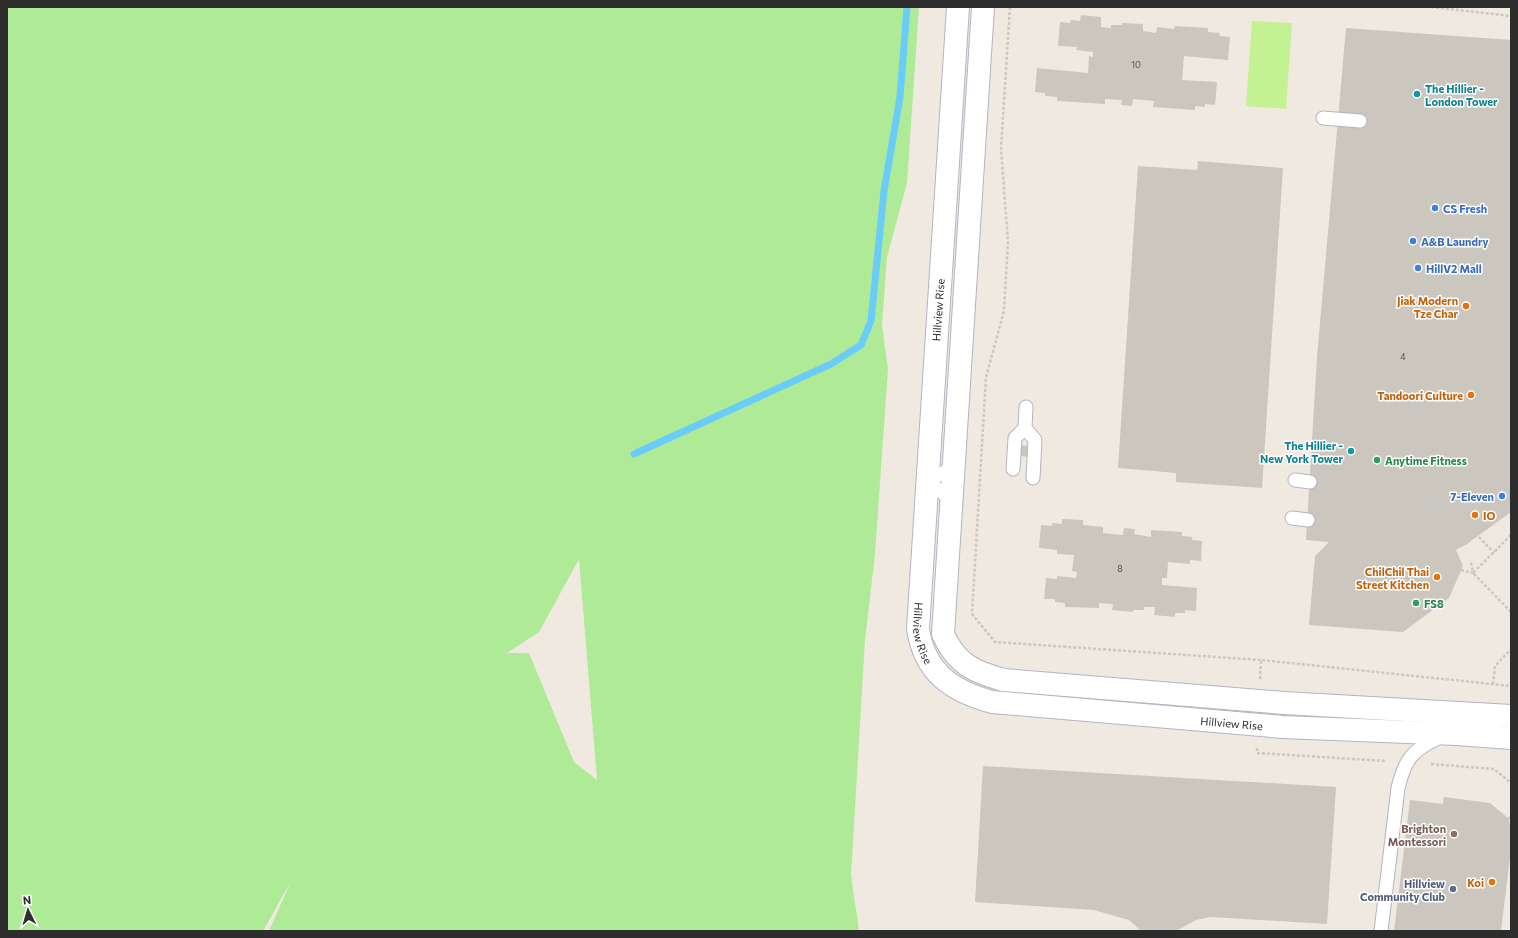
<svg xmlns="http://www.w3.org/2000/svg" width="1518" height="938" font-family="Commissioner,sans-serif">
  <rect width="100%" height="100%" fill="#f0e9df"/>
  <path fill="#afea97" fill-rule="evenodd" d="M 7,7 L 919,7 L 907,183 L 887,257 L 882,325 L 888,369 L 875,554 L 865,640 L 851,875 L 859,931 L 269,931 L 291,881 L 263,931 L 7,931 ZM 579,559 L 597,780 L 574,762 L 529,653 L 507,653 L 539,632 Z"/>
  <path fill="#c4f293" d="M 1252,21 L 1292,23 L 1286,109 L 1246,106 Z"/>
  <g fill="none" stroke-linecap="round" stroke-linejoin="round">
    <path stroke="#6accf9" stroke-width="7" d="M 634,454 L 831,364 L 861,345 L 871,321 L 884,191 L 900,97 L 907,7"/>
  </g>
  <path fill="#cbc6be" d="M 1081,15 L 1101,17 L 1101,27 L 1111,28 L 1111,25 L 1122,25 L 1122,23 L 1143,24 L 1143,31 L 1156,33 L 1157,27 L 1174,29 L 1175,26 L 1208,28 L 1208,32 L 1220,33 L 1219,36 L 1230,37 L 1228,60 L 1184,56 L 1182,80 L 1217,82 L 1215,105 L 1205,104 L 1205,107 L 1195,106 L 1195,110 L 1153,107 L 1154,101 L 1133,99 L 1132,106 L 1121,105 L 1122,100 L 1105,99 L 1105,104 L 1057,101 L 1057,97 L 1045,96 L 1045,93 L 1035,92 L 1037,68 L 1088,73 L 1089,56 L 1093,57 L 1093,52 L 1076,50 L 1077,47 L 1058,46 L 1060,22 L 1070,23 L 1071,20 L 1080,21 Z
    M 1346,28 L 1511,40 L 1511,512 L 1467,544 L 1456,550 L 1463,566 L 1449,598 L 1403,632 L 1309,625 L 1315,556 L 1329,542 L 1306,540 L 1317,357 Z
    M 1198,161 L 1283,168 L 1262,488 L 1176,482 L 1176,473 L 1118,468 L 1138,166 L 1197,170 Z
    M 1020,445 L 1030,446 L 1029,457 L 1019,456 Z
    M 1062,519 L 1083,520 L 1083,525 L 1103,527 L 1103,533 L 1123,535 L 1124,528 L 1135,529 L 1134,534 L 1151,537 L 1151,530 L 1182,532 L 1182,536 L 1192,537 L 1192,540 L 1202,541 L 1201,561 L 1190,560 L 1190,564 L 1168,562 L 1167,578 L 1162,578 L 1162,585 L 1197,588 L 1196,611 L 1185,610 L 1185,613 L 1175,613 L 1175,617 L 1154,615 L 1155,607 L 1144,607 L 1144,610 L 1133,610 L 1133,612 L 1112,610 L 1113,604 L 1099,603 L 1099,608 L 1065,607 L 1065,603 L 1055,602 L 1055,599 L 1044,599 L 1046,578 L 1057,579 L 1057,576 L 1076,578 L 1077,572 L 1072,571 L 1074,555 L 1057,554 L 1057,550 L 1039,548 L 1041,525 L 1052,526 L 1052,523 L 1062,524 Z
    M 983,766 L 1336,787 L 1327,924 L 1210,917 L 1196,920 L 1176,931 L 1141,931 L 1129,920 L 1094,910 L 975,902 Z
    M 1444,797 L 1490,803 L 1508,818 L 1511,828 L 1511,849 L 1501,931 L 1394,931 L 1410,800 L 1443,804 Z"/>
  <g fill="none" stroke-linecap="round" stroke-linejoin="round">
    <g stroke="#b3b4c2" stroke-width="15">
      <path id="lane" d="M 1323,118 L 1360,121
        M 1026,407 L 1025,428 L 1035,440 L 1033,478
        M 1013,469 L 1015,438 L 1025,428
        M 1295,480 L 1310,482
        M 951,500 L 928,481 L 954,467
        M 1292,518 L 1308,520
        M 1381,931 L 1398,788 C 1405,759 1412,750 1440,737"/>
    </g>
    <g stroke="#b3b4c2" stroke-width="24">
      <g id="street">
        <path id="s1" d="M 958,7 L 918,629 C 925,673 952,691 992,702 L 1283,727 L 1457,734 L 1511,738"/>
        <path d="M 983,7 L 943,634 C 956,664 974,672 1004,680 L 1284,703 L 1511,716"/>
      </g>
    </g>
    <path stroke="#c8c8c8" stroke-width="2.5" stroke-dasharray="3 2" stroke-linecap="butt" d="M 1010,7 L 1001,148 L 1008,242 L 1004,311 L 986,377 L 972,614 L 995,642 L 1261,660
      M 1431,7 L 1511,16
      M 1429,255 L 1451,246
      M 1426,256 L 1454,256
      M 1424,503 L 1437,513
      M 1426,518 L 1424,503 L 1410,465 L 1429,228
      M 1511,535 L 1473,573 L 1511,612
      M 1479,537 L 1494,553
      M 1461,570 L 1473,573 L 1471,562
      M 1260,679 L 1261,660 L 1511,686
      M 1493,684 L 1495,666 L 1511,649
      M 1257,748 L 1257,753 L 1386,761
      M 1431,764 L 1494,769 L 1511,783
      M 1508,818 L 1511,818"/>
    <use href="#lane" stroke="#fff" stroke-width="13"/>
    <use href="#street" stroke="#fff" stroke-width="22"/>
  </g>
  <g fill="#0f9aa8" stroke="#fff" stroke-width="1.5">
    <circle cx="1417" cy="94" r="4"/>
    <circle cx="1351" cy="451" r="4"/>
  </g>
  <g fill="#3f7fe0" stroke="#fff" stroke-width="1.5">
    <circle cx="1435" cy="208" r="4"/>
    <circle cx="1413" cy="241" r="4"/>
    <circle cx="1418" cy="268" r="4"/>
    <circle cx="1502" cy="496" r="4"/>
  </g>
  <g fill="#e8710a" stroke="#fff" stroke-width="1.5">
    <circle cx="1466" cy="306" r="4"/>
    <circle cx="1471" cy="395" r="4"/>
    <circle cx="1475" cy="515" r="4"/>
    <circle cx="1437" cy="577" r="4"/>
    <circle cx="1492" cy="882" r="4"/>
  </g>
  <g fill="#2e9e5b" stroke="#fff" stroke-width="1.5">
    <circle cx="1377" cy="460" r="4"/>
    <circle cx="1416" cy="603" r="4"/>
  </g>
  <circle fill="#8d6e63" stroke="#fff" stroke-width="1.5" cx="1454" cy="834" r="4"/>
  <circle fill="#5c6f8a" stroke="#fff" stroke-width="1.5" cx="1453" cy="889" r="4"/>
  <g text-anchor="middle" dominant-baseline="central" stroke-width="3" stroke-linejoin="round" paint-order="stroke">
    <g font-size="9" fill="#545351">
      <text x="1136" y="64">10</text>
      <text x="1403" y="356">4</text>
      <text x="1120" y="568">8</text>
    </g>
    <g font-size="11" font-weight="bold" fill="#0d838f" stroke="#fff" text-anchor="start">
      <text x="1425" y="88">The Hillier -<tspan x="1425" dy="13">London Tower</tspan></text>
      <text x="1343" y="445" text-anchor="end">The Hillier -<tspan x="1343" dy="13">New York Tower</tspan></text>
    </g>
    <g font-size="11" font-weight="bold" fill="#366cbe" stroke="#fff" text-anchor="start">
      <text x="1443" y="208">CS Fresh</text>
      <text x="1421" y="241">A&amp;B Laundry</text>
      <text x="1426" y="268">HillV2 Mall</text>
      <text x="1494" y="496" text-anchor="end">7-Eleven</text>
    </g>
    <g font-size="11" font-weight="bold" fill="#c56008" stroke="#fff" text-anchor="end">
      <text x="1458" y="300">Jiak Modern<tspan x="1458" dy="13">Tze Char</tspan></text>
      <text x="1463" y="395">Tandoori Culture</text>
      <text x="1483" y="515" text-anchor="start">IO</text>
      <text x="1429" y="571">ChilChil Thai<tspan x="1429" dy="13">Street Kitchen</tspan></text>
      <text x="1484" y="882">Koi</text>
    </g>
    <g font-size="11" fill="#2d2d2d" stroke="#fff">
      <text transform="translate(938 310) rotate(-86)">Hillview Rise</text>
      <text stroke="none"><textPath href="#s1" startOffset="628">Hillview Rise</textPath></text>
      <text stroke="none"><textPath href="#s1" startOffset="975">Hillview Rise</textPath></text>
    </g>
    <g font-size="11" font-weight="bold" fill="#27864d" stroke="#fff" text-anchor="start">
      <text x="1385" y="460">Anytime Fitness</text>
      <text x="1424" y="603">FS8</text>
    </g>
    <g font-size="11" font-weight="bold" fill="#785e54" stroke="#fff" text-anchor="end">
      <text x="1446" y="828">Brighton<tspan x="1446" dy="13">Montessori</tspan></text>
    </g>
    <g font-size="11" font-weight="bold" fill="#4e5e75" stroke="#fff" text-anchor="end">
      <text x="1445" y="883">Hillview<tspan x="1445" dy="13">Community Club</tspan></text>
    </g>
  </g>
  <rect width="1518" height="938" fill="none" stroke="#2d2d2d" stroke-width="16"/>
  <g transform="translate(28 910) rotate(355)" stroke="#ffffff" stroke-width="3" paint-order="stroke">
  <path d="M0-3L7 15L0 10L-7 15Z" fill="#2d2d2d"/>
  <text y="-6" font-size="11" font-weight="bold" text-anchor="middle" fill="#2d2d2d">N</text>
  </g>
</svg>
